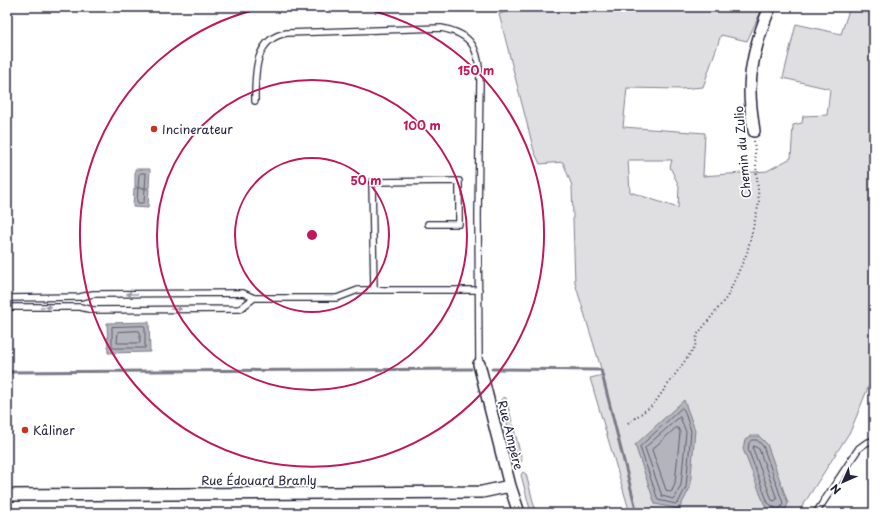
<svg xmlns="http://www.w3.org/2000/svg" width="881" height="520" font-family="'Playpen Sans',sans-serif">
  <rect width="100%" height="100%" fill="#fff"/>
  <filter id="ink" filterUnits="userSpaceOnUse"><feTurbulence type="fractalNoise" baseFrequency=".025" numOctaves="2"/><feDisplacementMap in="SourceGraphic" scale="8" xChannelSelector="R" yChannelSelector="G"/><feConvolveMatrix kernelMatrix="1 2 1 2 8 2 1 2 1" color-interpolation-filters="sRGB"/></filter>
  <g filter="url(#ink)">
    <path fill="#dfdfe2" stroke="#80808e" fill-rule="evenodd" d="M 526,7 L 763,7 L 747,41 L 721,35 L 703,87 L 681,89 L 627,88 L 623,127 L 705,133 L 703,176 L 767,171 L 791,158 L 793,125 L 802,123 L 803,116 L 827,115 L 830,89 L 783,78 L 796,24 L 841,34 L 850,7 L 874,7 L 874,352 L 869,385 L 851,430 L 798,513 L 630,513 L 590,378 L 603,375 L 575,283 L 572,186 L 563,162 L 540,164 L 534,151 L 499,14 ZM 628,160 L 672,160 L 670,167 L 679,186 L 678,208 L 630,192 Z
      M 503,397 L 506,398 L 522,460 L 520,463 L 517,461 L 501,400 Z
      M 523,472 L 526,474 L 536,513 L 531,513 L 521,475 Z"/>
    <path fill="#b4b4bc" stroke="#7a7a88" d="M 135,169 L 150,169 L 149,188 L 135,187 Z
      M 134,188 L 149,189 L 148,208 L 133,207 Z
      M 149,322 L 150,352 L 108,353 L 107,323 Z
      M 684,400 L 695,430 L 690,488 L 679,509 L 655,504 L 635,445 Z
      M 751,436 L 759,436 L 767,444 L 788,503 L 786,509 L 781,512 L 774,512 L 765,506 L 743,449 L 745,440 Z"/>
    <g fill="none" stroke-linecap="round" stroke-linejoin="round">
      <path stroke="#5c5c6f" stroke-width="1" d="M 141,173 L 145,173 L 146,175 L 144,202 L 142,203 L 138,203 L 137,201 L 139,175 Z
        M 144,326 L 145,328 L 145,348 L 112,348 L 112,327 Z
        M 139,331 L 140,333 L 140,343 L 117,343 L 118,332 Z
        M 682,408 L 684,410 L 691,431 L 686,487 L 678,503 L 676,504 L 658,500 L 640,447 Z
        M 680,417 L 686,432 L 681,485 L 675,498 L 673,499 L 662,496 L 645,448 Z
        M 676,428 L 678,428 L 680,432 L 675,483 L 672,491 L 670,492 L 666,490 L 652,450 Z
        M 752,440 L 757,440 L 763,446 L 783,503 L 782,506 L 778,510 L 768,503 L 748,449 L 749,443 Z
        M 754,446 L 759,449 L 777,499 L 775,501 L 772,500 L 753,449 Z"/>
      <path stroke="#7a7a88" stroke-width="3" d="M 492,369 L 601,370 L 636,509 L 642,513
        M 7,372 L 471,369"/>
      <g stroke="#22223b" stroke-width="8">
        <path id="service" d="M 255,101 C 255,74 254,38 287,33 L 441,28 C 474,34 479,50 480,81 L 478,215 L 479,364
          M 374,290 L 372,182 L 459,181 L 459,224 L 428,224
          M 7,298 L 80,297 L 93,294 L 243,293 L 254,298 L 337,298 L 358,290 L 479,290
          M 7,307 L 80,307 L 93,310 L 240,309 L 254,298
          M 816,513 L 859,448 L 866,443 L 874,440"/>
      </g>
      <g stroke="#22223b" stroke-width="14">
        <path id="minor" d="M 754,131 C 752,118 750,104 750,91 C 750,64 760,31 770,7
          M 479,364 L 510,486 L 519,513
          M 7,495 L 482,492 L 510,486"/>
      </g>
      <path stroke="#22223b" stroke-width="2" stroke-dasharray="1 3" stroke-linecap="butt" d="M 628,423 L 653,405 L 695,347 L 697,335 L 727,297 L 747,253 L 759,203 L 754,140"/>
      <use href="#service" stroke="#fff" stroke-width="5.5"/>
      <use href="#minor" stroke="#fff" stroke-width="11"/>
    </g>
    <defs><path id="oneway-solid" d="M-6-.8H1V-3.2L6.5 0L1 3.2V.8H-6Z"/></defs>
    <g fill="#9c9ca7">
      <use href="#oneway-solid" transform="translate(132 294) rotate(180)"/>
      <use href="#oneway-solid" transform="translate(46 307)"/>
      <use href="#oneway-solid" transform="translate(176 309)"/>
    </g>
  </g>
  <g fill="none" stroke="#c2185b" stroke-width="2">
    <circle cx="312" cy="235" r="77"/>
    <circle cx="312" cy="235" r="155"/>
    <path d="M356 7A232 232 0 1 1 268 7"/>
  </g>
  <g fill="#c8321e" stroke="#fff" stroke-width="1.5">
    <circle cx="154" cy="129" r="4"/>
    <circle cx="25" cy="430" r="4"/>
  </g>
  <g text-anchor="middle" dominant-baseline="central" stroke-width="3.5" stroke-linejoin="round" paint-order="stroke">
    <g font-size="12" fill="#22223b" stroke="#fff" text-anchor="start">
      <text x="162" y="129">Incinerateur</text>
      <text x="33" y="430">Kâliner</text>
    </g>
    <g font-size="12" fill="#22223b" stroke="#fff">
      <text transform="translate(742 152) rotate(-95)">Chemin du Zulio</text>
      <text transform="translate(511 435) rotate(76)">Rue Ampère</text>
      <text x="259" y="480">Rue Édouard Branly</text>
    </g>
  </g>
  <circle cx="312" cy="235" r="6" fill="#c2185b" stroke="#fff" stroke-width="2"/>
  <g font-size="12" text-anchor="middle" font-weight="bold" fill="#c2185b" stroke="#fff" stroke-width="3.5" stroke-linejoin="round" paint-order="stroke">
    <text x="476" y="75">150 m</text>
    <text x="422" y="130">100 m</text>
    <text x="366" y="185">50 m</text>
  </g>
  <rect width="881" height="520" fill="none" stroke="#fff" stroke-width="24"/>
  <rect x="12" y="12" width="857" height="496" fill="none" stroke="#22223b" stroke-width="1.5" filter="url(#ink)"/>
  <g transform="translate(843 482) rotate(225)" stroke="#ffffff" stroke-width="3" paint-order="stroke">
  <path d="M0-3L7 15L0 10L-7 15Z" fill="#22223b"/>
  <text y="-6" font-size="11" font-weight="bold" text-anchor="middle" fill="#22223b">N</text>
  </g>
</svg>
